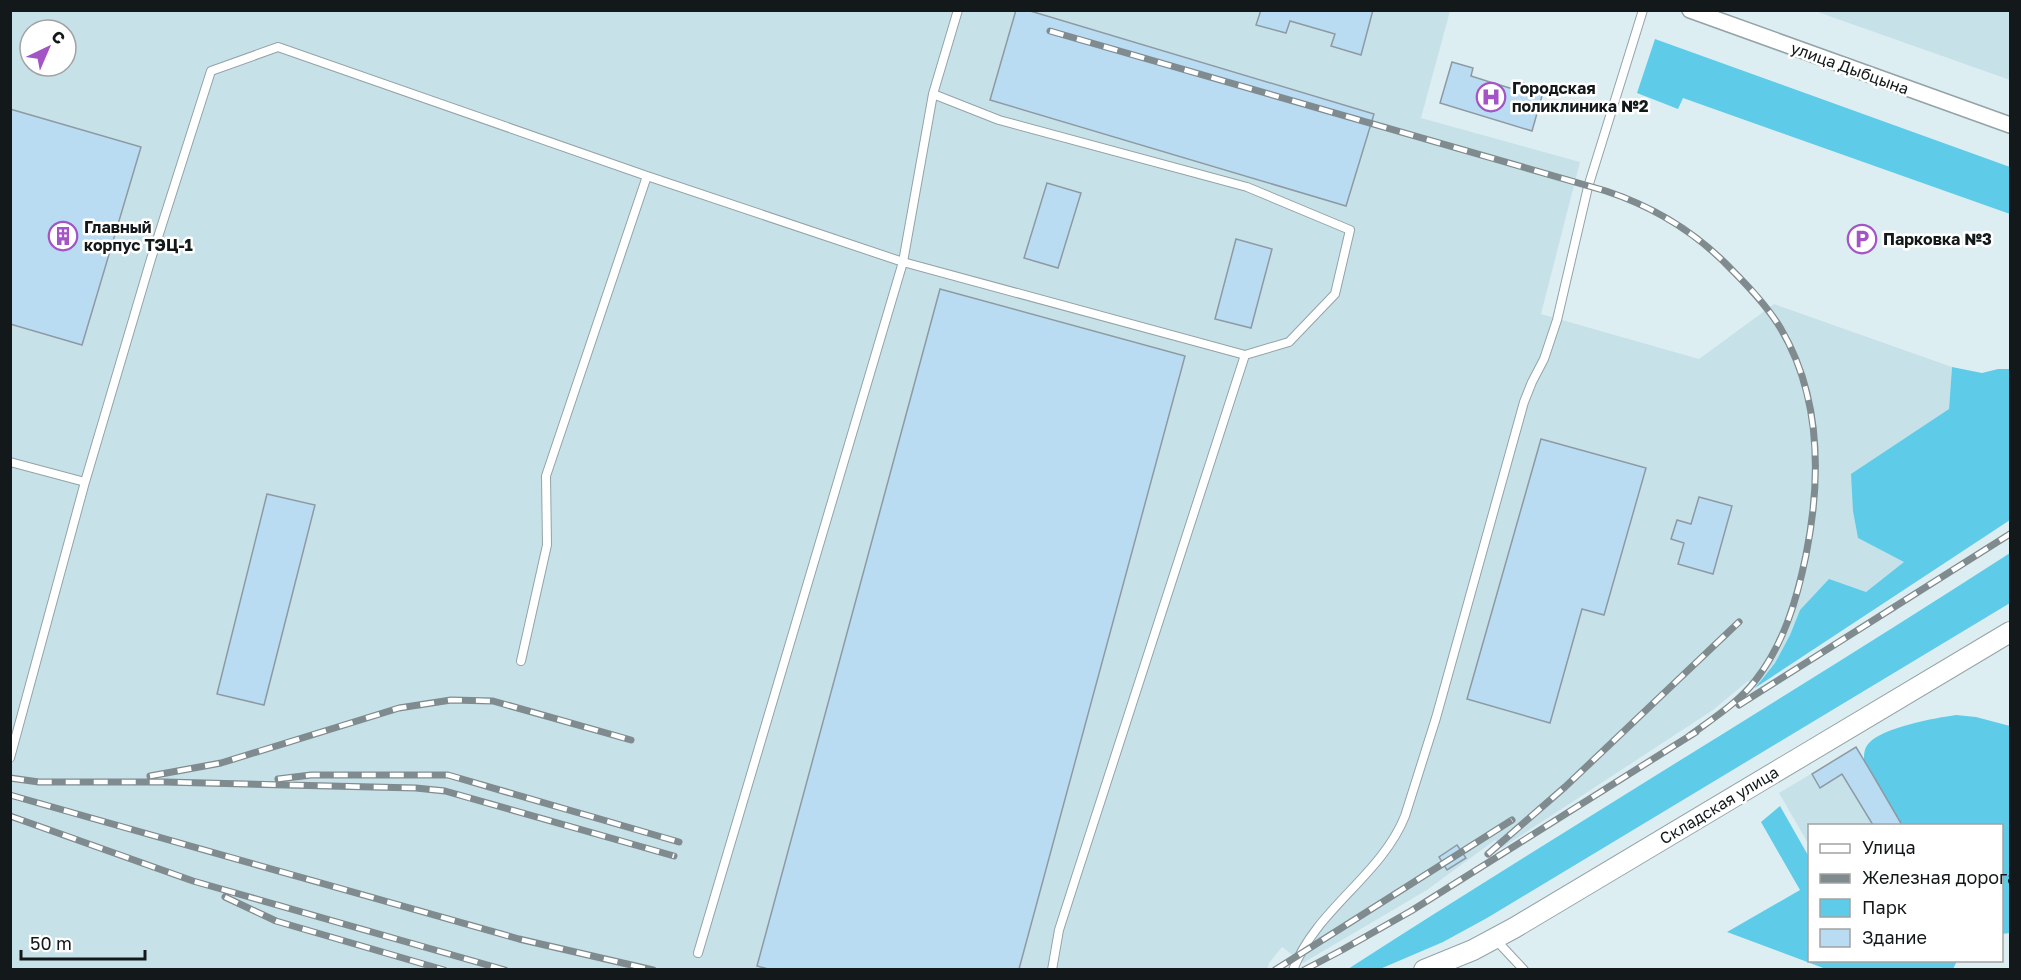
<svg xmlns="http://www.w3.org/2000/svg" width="2021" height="980" font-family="'Golos Text',sans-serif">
  <rect width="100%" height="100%" fill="#ddeef3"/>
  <path fill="#c7e1e9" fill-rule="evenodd" d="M 10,11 L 1450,11 L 1421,118 L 1580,162 L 1541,314 L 1699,359 L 1774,304 L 1952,367 L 1949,409 L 1858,538 L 1905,562 L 1866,592 L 1800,610 L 1790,635 L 1775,663 L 1755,688 L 1748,681 L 1713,710 L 1502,848 L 1495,840 L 1427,890 L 1303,963 L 1282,947 L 1269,963 L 1267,970 L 11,969 ZM 30,30 L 66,30 L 66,66 L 30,66 Z
    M 1815,11 L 2010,11 L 2010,80 Z
    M 1856,747 L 1902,825 L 1810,826 L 1809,845 L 1779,793 Z"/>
  <path fill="#5ecce9" d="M 1655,39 L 2010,167 L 2010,214 L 1683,98 L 1678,109 L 1637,93 Z
    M 1952,367 L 1982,373 L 1998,369 L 2010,369 L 2010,520 L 1755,688 L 1775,663 L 1790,635 L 1800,610 L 1829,579 L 1866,592 L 1904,562 L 1858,538 L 1853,511 L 1851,474 L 1949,409 Z
    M 2010,553 L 2010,603 L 1487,918 L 1443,942 L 1380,969 L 1348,969 C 1567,828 1791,694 2010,553 Z
    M 1956,715 L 1976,717 L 2010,726 L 2010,933 L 2002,934 L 2002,826 L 1902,825 L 1864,761 C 1864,754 1864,748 1869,743 C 1884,727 1935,718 1956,715 Z
    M 1780,806 L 1809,857 L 1810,960 L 1957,961 L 1953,969 L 1826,969 L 1727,932 L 1800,890 L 1761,822 Z"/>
  <path fill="#b9dcf3" stroke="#8e9aa3" stroke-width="1.5" d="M 1016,10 L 1027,10 L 1374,114 L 1346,206 L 990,100 Z
    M 1261,10 L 1373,10 L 1361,55 L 1331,46 L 1335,34 L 1290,21 L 1286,33 L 1256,25 Z
    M 1452,62 L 1473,68 L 1471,76 L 1493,83 L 1520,91 L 1523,83 L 1544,89 L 1532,131 L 1440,103 Z
    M 10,109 L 141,147 L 82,345 L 10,324 Z
    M 1047,183 L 1081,193 L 1058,268 L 1024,258 Z
    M 1236,239 L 1272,249 L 1251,328 L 1215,319 Z
    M 940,289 L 1185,356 L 1019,969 L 768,969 L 757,966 Z
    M 1541,439 L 1646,468 L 1604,615 L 1582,609 L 1550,723 L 1467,699 Z
    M 267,494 L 315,505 L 264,705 L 217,694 Z
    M 1699,497 L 1732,506 L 1713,574 L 1678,564 L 1684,543 L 1671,539 L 1677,520 L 1691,524 Z
    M 1856,747 L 1874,777 L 1902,825 L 1873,825 L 1842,774 L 1820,788 L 1812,774 Z
    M 1457,845 L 1466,858 L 1447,870 L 1439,857 Z"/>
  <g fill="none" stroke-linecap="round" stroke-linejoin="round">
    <g stroke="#93a3a8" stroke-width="10">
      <path id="service" d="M 933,94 L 999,120 L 1247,187 L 1350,230 L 1335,294 L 1289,342 L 1245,355
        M 10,462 L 85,482
        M 521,661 L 547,545 L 546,476 L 647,176
        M 10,758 L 85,482 L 151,259 L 211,71 L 278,47 L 647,176 L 903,262 L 1245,355 L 1076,877 L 1059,930 L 1052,970
        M 1496,940 L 1524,970
        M 698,953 L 903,262 L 933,94 L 958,10
        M 1293,970 C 1316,909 1381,876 1405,816 L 1436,718 L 1524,402 L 1532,382 L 1544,359 L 1557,320 L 1588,187 L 1643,10"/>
    </g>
    <g stroke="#93a3a8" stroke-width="18">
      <path id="minor" d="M 1690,10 L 2010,125"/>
    </g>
    <g stroke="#93a3a8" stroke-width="22">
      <path id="tertiary" d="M 1424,970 L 1473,950 L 1514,928 L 2010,632"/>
    </g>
    <use href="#service" stroke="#fff" stroke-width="8"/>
    <use href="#minor" stroke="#fff" stroke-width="15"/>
    <use href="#tertiary" stroke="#fff" stroke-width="20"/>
    <g stroke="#7f8b8e" stroke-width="7">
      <path id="rail" d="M 1050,31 L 1606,191 C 1654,207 1697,233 1732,270 C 1750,288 1768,307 1781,329 C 1821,397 1821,480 1806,555 C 1797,599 1784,644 1755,681 C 1738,703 1712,719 1689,736
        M 1739,705 L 2010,534
        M 150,776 L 221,763 L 399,708 L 451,700 L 493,701 L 631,740
        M 10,778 L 39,782 L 164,782 L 416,788 L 445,791 L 674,856
        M 278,779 L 311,775 L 448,775 L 679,842
        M 10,795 L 519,939 L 653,970
        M 10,816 L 193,881 L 505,970
        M 1488,854 L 1565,787 L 1739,622
        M 225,897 L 276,921 L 444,970
        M 1275,970 L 1512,820
        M 1304,970 L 1342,950 L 1411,911 L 1696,732"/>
    </g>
    <use href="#rail" stroke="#fff" stroke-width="4.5" stroke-dasharray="14" stroke-linecap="butt"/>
  </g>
  <defs>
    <g id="hospital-ring" transform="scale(1.5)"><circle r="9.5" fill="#fff" stroke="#a354c5" stroke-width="1.5"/><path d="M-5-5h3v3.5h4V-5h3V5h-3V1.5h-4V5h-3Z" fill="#a354c5"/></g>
    <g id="building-ring" transform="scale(1.5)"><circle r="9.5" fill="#fff" stroke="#a354c5" stroke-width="1.5"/><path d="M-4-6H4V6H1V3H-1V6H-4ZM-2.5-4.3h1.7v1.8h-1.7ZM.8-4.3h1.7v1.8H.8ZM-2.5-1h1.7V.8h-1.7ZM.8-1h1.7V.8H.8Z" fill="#a354c5"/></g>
    <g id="parking-ring" transform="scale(1.5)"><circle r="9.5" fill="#fff" stroke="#a354c5" stroke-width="1.5"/><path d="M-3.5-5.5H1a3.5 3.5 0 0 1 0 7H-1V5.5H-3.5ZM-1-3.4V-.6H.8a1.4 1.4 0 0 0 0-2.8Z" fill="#a354c5"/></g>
  </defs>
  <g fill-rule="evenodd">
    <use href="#hospital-ring" x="1491" y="97"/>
    <use href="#building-ring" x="63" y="236"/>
    <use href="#parking-ring" x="1862" y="239"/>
  </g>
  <g text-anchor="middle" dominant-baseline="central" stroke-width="5" stroke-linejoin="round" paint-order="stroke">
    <g font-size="16" fill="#13191a" stroke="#fff">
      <text transform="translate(1850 68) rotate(20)">улица Дыбцына</text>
      <text transform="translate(1719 805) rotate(-31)">Складская улица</text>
    </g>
    <g font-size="16" font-weight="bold" fill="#13191a" stroke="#fff" text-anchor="start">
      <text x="1512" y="88">Городская<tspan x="1512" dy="18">поликлиника №2</tspan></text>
      <text x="84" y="227">Главный<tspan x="84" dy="18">корпус ТЭЦ-1</tspan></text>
      <text x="1883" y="239">Парковка №3</text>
    </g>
  </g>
  <rect width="2021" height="980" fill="none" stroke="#13191a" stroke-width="24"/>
  <rect x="1808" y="824" width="195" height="138" fill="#ffffff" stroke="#a1a3a3" stroke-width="1.5"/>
  <rect x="1820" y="844" width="30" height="9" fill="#ffffff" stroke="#a1a3a3" stroke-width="1.5"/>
  <text x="1862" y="854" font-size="18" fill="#13191a">Улица</text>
  <rect x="1820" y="874" width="30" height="9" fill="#7f8b8e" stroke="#a1a3a3" stroke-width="1.5"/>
  <text x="1862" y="884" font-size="18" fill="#13191a">Железная дорога</text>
  <rect x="1820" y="899" width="30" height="18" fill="#5ecce9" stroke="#a1a3a3" stroke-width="1.5"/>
  <text x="1862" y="914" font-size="18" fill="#13191a">Парк</text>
  <rect x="1820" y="929" width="30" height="18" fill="#b9dcf3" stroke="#a1a3a3" stroke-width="1.5"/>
  <text x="1862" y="944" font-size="18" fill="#13191a">Здание</text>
  <g transform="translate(48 48) rotate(44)"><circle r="28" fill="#ffffff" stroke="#a1a3a3" stroke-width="1.5"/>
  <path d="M0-4.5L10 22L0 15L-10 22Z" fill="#a354c5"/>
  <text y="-9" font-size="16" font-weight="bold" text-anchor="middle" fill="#13191a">С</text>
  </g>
  <path d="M21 950v9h124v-9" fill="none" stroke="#13191a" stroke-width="3"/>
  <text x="30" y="950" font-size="18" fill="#13191a" stroke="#ffffff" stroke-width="4.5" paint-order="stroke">50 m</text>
</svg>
